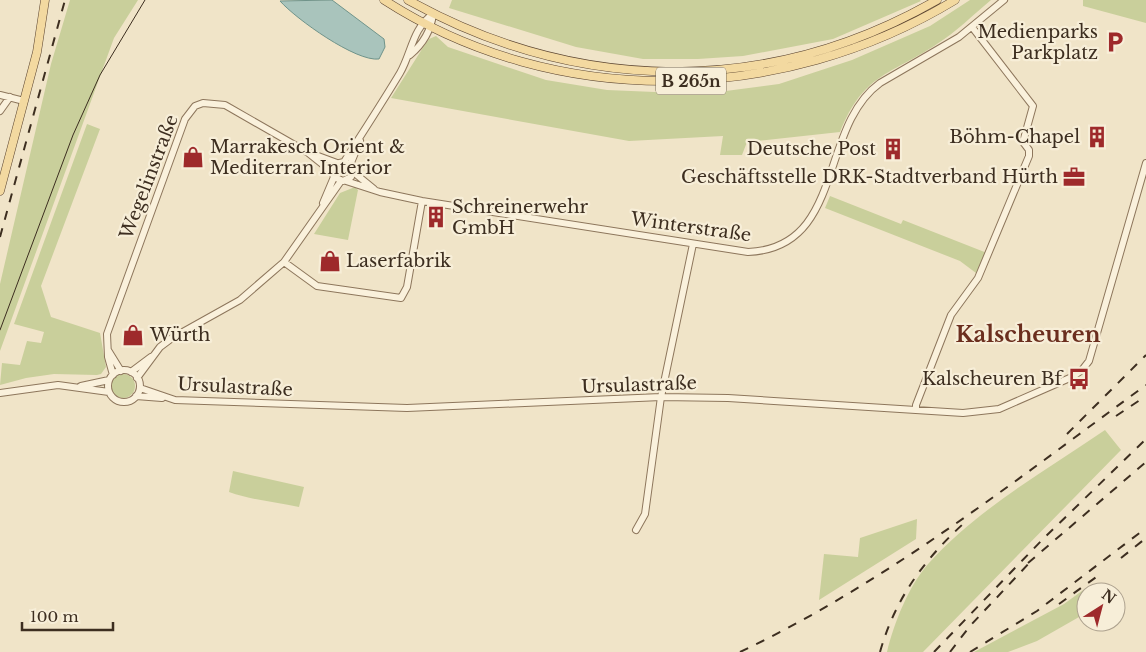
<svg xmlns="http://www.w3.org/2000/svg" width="1146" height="652" font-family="'Libre Baskerville',serif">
  <rect width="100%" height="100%" fill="#f0e4c8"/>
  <path fill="#c9cf9b" d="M 70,0 L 138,0 L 114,38 L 0,351 L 0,284 L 51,64 Z
    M 452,0 L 920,0 L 921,1 L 833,39 L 743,56 L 698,59 L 643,59 L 576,47 L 449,8 Z
    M 970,0 L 991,0 C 973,15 956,32 937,44 C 889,76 864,73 840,132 L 747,142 L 742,155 L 720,155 L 723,136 L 629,141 L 391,98 L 424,46 L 429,39 L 436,36 L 448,47 L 546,80 L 607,90 L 703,94 L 779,84 L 852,60 L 930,26 Z
    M 1083,0 L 1146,0 L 1146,23 L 1083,6 Z
    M 87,124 L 100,129 L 41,286 L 51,317 L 100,333 L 106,367 L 101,374 L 97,375 L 54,374 L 26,378 L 0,385 L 2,363 L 20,365 L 27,341 L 41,343 L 44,332 L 14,324 Z
    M 355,187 L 358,190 L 348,240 L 314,234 L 340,193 Z
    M 830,196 L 901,224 L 903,220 L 987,253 L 976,273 L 960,261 L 825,208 Z
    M111 386a12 12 0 1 1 24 0a12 12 0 1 1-24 0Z
    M 1105,430 L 1121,450 L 923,652 L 887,652 C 894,623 909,585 929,563 C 979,508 1045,471 1105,430 Z
    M 233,471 L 304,487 L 299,507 C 275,502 251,500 229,492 Z
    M 917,519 L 916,539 L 819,600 L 824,554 L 858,557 L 860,538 Z
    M 1086,588 L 1089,592 L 1086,592 L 1086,613 L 1037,641 L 1008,652 L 974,652 L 1064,604 Z"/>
  <path fill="#a9c4bc" stroke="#6f938a" d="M 332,0 L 384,39 L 385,47 L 379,59 C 356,62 296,19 280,1 Z"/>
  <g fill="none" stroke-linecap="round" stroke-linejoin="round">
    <g stroke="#8d765c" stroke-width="8">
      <path id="minor" d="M 410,55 C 423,44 431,31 433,14
        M 0,95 L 24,101
        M 0,111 L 10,97
        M 310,153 L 337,163
        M 344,162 C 363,132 382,103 400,73 C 412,52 412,29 433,14
        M 350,165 L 344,162 L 335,164 L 332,172 L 334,177 L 343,181 L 351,177 L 352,171 L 350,165 L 360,141
        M 352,171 L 374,189
        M 346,181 L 380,192 L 422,201 L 748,252 C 845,248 818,128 880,83 L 959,37 L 1004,0
        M 323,203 L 334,177
        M 284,262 L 317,286 L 401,298 L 407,287 L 422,201
        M 108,350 L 121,371
        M108 386a16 16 0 1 1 32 0a16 16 0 1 1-32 0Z
        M 131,372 L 151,357
        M 113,375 L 108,357 L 107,334 L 185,119 L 195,106 L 203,103 L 225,105 L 307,152 L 332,172
        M 137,378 L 160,347 L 172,338 L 240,300 L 284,262 L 341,181
        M 81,386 L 109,380
        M 140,388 L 175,400 L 407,408 L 661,397 L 728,398 L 963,413 L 999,409 L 1072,377 L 1082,370 L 1089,361 L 1146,163
        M 0,393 L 58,385 L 109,392
        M 136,396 L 162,398
        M 916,410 L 916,405 L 951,315 L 978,278 L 1029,156 L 1029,150 L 1023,142 L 1033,106 L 972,27
        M 636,530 L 645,514 L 661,397 L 693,244"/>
    </g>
    <g stroke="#5b4430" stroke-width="9">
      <path id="major" d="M 384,0 C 556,111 782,105 955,0
        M 408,0 C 577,94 768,97 937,0
        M 0,191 L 37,52 L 45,0"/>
    </g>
    <use href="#minor" stroke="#faf1dc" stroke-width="6"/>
    <use href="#major" stroke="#f3d9a0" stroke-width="8"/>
    <path stroke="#3d2e20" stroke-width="1" d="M 0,330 L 73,135 L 100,75 L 145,0"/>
    <path stroke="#3d2e20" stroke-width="2" stroke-dasharray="9 9" stroke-linecap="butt" d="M 0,237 L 65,0
      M 1116,416 L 1146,396
      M 1067,434 L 1146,355
      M 1121,558 L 1146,538
      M 1028,563 L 1146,462
      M 1059,604 L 1099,575
      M 740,652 C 886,583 1016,480 1146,385
      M 880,652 C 895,599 923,561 963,524
      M 934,652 L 1043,539 L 1146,439
      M 950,652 L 970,626 L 1033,559
      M 970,652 L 1037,611 L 1146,528"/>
  </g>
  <defs>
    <g id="parking-bare" transform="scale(1.725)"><path d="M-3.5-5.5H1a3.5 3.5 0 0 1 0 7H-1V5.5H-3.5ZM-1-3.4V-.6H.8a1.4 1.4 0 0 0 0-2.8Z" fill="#9e2a2b" stroke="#f7eed8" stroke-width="2.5" paint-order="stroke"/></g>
    <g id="building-bare" transform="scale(1.725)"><path d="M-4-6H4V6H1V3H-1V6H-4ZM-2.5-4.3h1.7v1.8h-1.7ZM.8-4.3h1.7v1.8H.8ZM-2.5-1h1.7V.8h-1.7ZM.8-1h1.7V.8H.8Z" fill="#9e2a2b" stroke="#f7eed8" stroke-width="2.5" paint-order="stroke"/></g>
    <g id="shop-bare" transform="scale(1.725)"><path d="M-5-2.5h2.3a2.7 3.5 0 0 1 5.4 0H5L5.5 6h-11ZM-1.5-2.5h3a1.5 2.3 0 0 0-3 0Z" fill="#9e2a2b" stroke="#f7eed8" stroke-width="2.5" paint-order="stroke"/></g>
    <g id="office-bare" transform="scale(1.725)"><path d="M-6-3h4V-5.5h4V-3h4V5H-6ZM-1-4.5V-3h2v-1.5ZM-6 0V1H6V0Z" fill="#9e2a2b" stroke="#f7eed8" stroke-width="2.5" paint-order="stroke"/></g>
    <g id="bus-bare" transform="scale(1.725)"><path d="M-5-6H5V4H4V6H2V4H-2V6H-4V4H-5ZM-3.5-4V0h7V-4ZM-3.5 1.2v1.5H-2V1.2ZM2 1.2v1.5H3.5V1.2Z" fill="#9e2a2b" stroke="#f7eed8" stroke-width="2.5" paint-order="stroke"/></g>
  </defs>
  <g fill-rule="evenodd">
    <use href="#parking-bare" x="1115" y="42"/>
    <use href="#building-bare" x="1097" y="137"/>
    <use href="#building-bare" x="893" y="149"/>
    <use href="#shop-bare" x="193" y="157"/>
    <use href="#office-bare" x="1074" y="177"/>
    <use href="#building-bare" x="436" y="217"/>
    <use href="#shop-bare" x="330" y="261"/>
    <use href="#shop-bare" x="133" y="335"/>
    <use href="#bus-bare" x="1079" y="379"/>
  </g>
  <g text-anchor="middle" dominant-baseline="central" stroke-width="4.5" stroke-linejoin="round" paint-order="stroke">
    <rect fill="#f7eed8" stroke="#756857" stroke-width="1" x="656" y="67.5" width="70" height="27" rx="4"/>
    <g font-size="16" font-weight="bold" fill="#3d2e20">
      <text x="691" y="81">B 265n</text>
    </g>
    <g font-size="18" fill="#3d2e20" stroke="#f7eed8" text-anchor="end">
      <text x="1098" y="32">Medienparks<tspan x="1098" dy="21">Parkplatz</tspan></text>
      <text x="1080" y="137">Böhm-Chapel</text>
      <text x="210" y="147" text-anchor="start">Marrakesch Orient &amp;<tspan x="210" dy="21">Mediterran Interior</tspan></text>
      <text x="876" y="149">Deutsche Post</text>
      <text x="1058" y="177">Geschäftsstelle DRK-Stadtverband Hürth</text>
      <text x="452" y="207" text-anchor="start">Schreinerwehr<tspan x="452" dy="21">GmbH</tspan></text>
      <text x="346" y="261" text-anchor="start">Laserfabrik</text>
      <text x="150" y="335" text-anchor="start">Würth</text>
      <text x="1062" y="379">Kalscheuren Bf</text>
    </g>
    <g font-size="18" fill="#3d2e20" stroke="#f7eed8">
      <text transform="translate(149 177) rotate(-69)">Wegelinstraße</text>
      <text transform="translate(691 227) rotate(8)">Winterstraße</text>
      <text transform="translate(639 385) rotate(-2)">Ursulastraße</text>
      <text transform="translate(235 387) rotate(3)">Ursulastraße</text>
    </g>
    <g font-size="22" font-weight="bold" fill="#6b2e1e" stroke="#f7eed8">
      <text x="1028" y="334">Kalscheuren</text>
    </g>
  </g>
  <g transform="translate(1101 607) rotate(36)"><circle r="24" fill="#f7eed8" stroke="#ada18e"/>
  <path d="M0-4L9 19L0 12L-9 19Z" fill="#9e2a2b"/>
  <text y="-8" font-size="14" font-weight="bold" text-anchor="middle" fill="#3d2e20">N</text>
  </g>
  <path d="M22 622v8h91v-8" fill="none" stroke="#3d2e20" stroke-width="2.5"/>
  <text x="30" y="622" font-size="15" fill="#3d2e20" stroke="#f7eed8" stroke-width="4" paint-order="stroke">100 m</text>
</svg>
